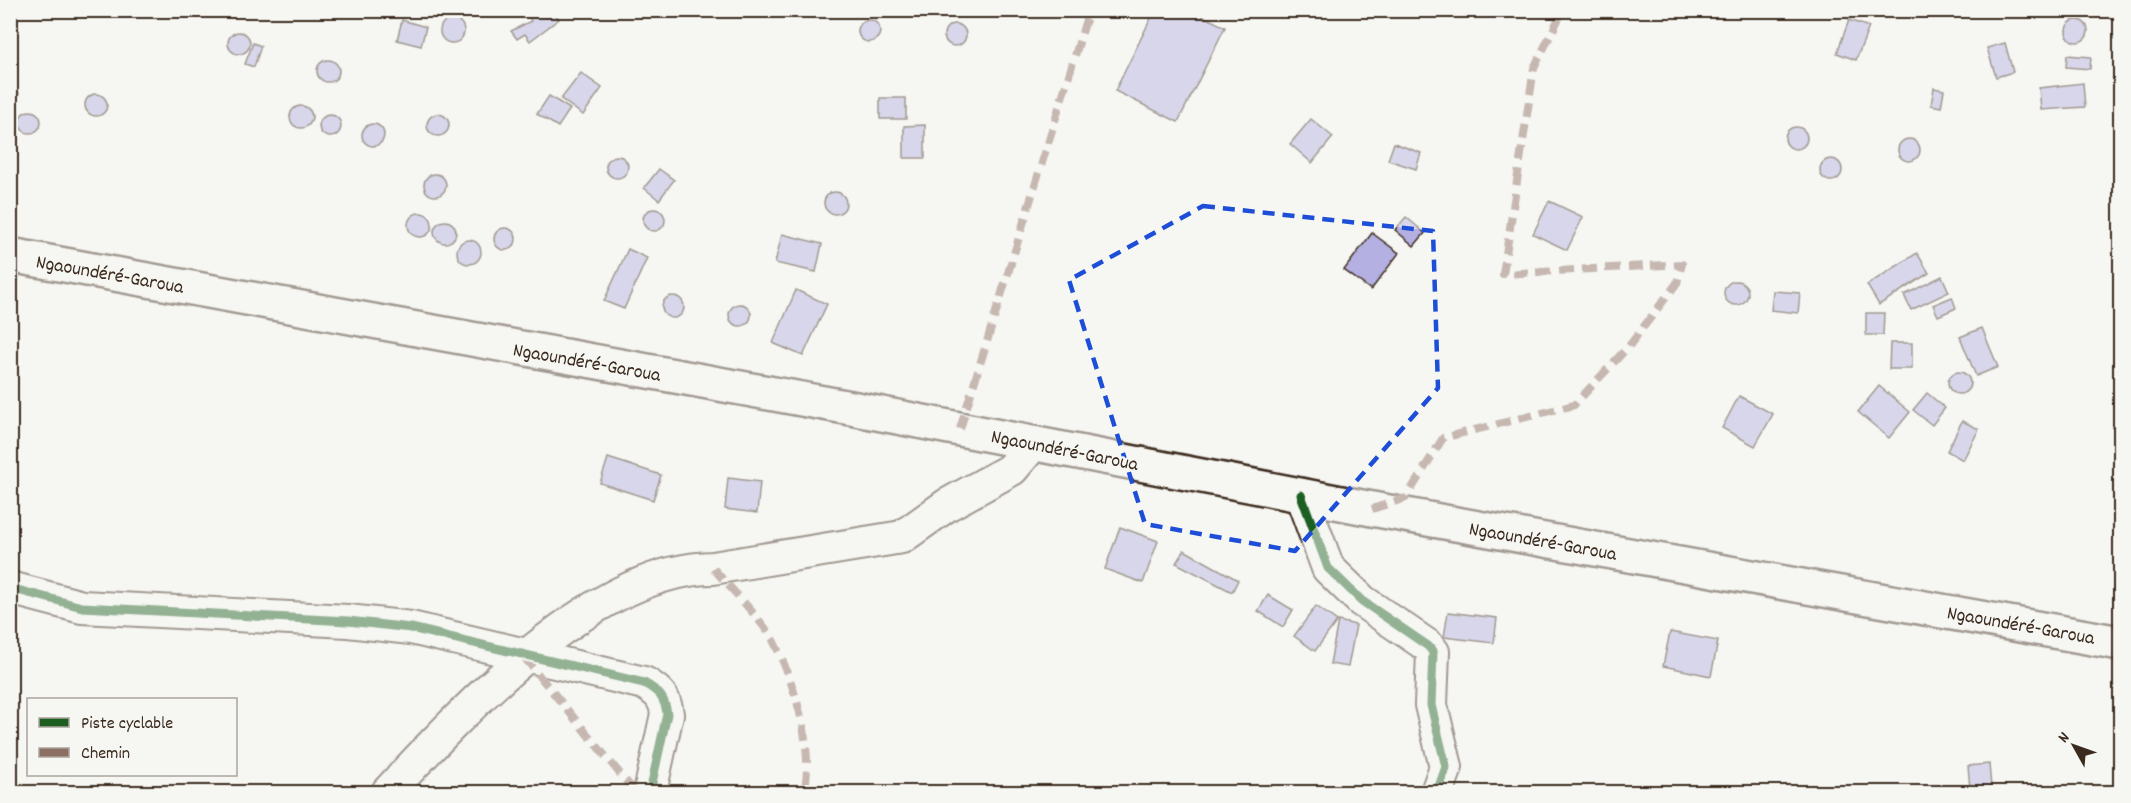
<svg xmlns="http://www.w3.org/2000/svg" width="2131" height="803" viewBox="0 0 2131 803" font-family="Dekko,sans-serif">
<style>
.building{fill:#b4b0e1;stroke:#3b2a1e;stroke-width:1.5}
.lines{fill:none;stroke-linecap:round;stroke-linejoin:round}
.street-casing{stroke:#3b2a1e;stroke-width:36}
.highway-casing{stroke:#3b2a1e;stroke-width:38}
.street{stroke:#f6f6f2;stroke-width:32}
.highway{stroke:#f6f6f2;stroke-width:33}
.quiet{stroke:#8d6e63;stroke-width:8;stroke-dasharray:15 8;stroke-linecap:butt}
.cycleway-casing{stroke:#f6f6f2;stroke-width:13}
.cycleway{stroke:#1b5e20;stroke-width:9}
.marked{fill:none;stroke:#1d4ed8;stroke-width:4.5;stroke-dasharray:12 8;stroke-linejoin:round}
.labels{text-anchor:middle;stroke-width:4.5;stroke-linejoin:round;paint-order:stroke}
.street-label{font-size:20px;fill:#3b2a1e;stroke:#f6f6f2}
</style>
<rect width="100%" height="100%" fill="#f6f6f2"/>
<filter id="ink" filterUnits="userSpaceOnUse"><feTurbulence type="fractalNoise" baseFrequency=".0167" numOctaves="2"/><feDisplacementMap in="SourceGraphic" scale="12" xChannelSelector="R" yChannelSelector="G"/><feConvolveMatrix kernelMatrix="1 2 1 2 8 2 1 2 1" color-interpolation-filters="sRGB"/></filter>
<g filter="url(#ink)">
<!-- building -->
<g class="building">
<polygon points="539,10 553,10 559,19 530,41 525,34 517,39 511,31 531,21 529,17"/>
<polygon points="1155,10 1191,10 1225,27 1178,122 1115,91"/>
<circle cx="452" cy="31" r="12"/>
<circle cx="869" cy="31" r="11"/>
<circle cx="2077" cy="31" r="11"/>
<polygon points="402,20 426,27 421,46 397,40"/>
<polygon points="1849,20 1869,27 1856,60 1837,53"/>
<circle cx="955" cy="35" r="11"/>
<circle cx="239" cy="43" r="11"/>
<polygon points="253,43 261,46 254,67 245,64"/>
<polygon points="2005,43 2013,72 1996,77 1987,48"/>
<polygon points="2067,55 2091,57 2090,69 2066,67"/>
<circle cx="328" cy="71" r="11"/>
<polygon points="581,73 602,88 583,115 561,99"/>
<polygon points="2083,83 2085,107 2041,110 2039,88"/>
<polygon points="10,84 19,93 15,102 10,105"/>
<polygon points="1934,88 1944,90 1941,107 1931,105"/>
<circle cx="96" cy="105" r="11"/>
<polygon points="549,96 570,109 558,127 537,114"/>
<rect x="880" y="98" width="26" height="21"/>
<circle cx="301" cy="117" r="11"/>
<circle cx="30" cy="122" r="11"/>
<circle cx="438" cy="125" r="11"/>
<circle cx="330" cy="126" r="11"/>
<polygon points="1311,119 1333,137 1312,163 1290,144"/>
<circle cx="373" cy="135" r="11"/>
<polygon points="925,125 925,158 904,158 904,126"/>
<circle cx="1796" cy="138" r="11"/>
<circle cx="1909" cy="150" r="11"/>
<polygon points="1394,143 1421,153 1416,169 1388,160"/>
<circle cx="617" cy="167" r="11"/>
<circle cx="1831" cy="170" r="11"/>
<polygon points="659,169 674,180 659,200 644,188"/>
<circle cx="435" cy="185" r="11"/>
<circle cx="835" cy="203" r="11"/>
<polygon points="1549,201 1583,217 1567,250 1533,234"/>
<circle cx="654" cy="220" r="11"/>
<circle cx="420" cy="225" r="12"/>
<polygon points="1406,217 1425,233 1414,246 1395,230"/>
<circle cx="445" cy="232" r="11"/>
<circle cx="505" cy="239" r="11"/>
<polygon points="1372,233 1399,253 1371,290 1344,270"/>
<polygon points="782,234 822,244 816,272 775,263"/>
<circle cx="469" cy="252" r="12"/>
<polygon points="628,249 647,258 624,309 604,301"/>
<polygon points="1917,253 1929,273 1879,305 1867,285"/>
<polygon points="1942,276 1949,292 1911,310 1904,295"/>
<circle cx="1736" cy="293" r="12"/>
<polygon points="796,290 827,304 803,356 773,343"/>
<polygon points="1773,291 1800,293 1798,313 1771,310"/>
<circle cx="673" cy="307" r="11"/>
<polygon points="1952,297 1956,308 1938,316 1933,305"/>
<circle cx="740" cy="315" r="11"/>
<polygon points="1866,313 1884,313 1883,335 1866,335"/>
<polygon points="1982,328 1998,367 1976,376 1960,337"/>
<polygon points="1890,343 1912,343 1912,369 1889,369"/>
<circle cx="1959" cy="383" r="11"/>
<polygon points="1879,386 1910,412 1889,438 1858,412"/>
<polygon points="1927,393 1945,408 1932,425 1913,410"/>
<polygon points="1739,396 1773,414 1755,446 1722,428"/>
<polygon points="1962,421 1979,429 1963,460 1947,451"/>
<polygon points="608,458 661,475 653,500 600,483"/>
<polygon points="728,478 760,482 757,513 725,509"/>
<polygon points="1120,527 1158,541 1143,583 1105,569"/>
<polygon points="1184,550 1238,580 1232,592 1176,563"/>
<polygon points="1268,595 1293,610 1283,627 1258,611"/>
<polygon points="1316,606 1337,621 1315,651 1294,636"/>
<polygon points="1448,612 1497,618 1494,643 1444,637"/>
<polygon points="1338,621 1356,625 1348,667 1330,664"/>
<polygon points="1670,632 1718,641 1711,676 1663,666"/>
<polygon points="1989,764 1991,787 1970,789 1968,766"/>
</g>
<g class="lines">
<defs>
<g id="street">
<polyline points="1301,495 1328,568 1362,601 1428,646 1433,652 1431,705 1446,767 1437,792"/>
<path d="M10 588 82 607 348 621 411 628 644 683C658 691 665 697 667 714L650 792"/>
<path d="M388 792C464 710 594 569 713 568L902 537 947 505 1012 469 1034 443"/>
</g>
<polyline id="highway" points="10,255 851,408 1372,509 2120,643"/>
</defs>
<!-- street casing -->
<use href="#street" class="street-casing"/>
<!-- highway casing -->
<use href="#highway" class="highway-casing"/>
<!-- street -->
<use href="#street" class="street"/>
<!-- highway -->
<use href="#highway" class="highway"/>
<!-- quiet -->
<g class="quiet">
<polyline points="960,429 1089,10"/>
<polyline points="1372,509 1406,498 1443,438 1574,405 1629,346 1677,283 1682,264 1503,274 1534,68 1563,10"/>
<path d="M713 568C729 587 764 622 774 642 794 682 815 748 804 792"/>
<polyline points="523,656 635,792"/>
</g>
<defs>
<g id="cycleway">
<polyline points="1301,495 1328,568 1362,601 1428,646 1433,652 1431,705 1446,767 1437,792"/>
<path d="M10 588 82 607 348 621 411 628 644 683C658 691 665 697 667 714L650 792"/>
</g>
</defs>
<!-- cycleway casing -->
<use href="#cycleway" class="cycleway-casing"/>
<!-- cycleway -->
<use href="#cycleway" class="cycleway"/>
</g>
</g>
<!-- marked area -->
<path d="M0 0H2131V803H0ZM1203 206 1433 231 1438 388 1295 551 1145 524 1069 280Z" fill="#f6f6f2" fill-opacity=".55" fill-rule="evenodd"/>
<path class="marked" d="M1203 206 1433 231 1438 388 1295 551 1145 524 1069 280Z"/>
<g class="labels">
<!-- street labels -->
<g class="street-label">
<text transform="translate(110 273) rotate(10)" y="7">Ngaoundéré-Garoua</text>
<text transform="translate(587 361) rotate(10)" y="7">Ngaoundéré-Garoua</text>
<text transform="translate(1065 449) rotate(11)" y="7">Ngaoundéré-Garoua</text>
<text transform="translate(1543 540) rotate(10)" y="7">Ngaoundéré-Garoua</text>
<text transform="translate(2021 624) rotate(10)" y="7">Ngaoundéré-Garoua</text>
</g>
</g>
<!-- margin -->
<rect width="2131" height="803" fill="none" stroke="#f6f6f2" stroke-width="36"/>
<rect x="18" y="18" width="2095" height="767" fill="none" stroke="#3b2a1e" stroke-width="2" filter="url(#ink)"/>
<!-- legend -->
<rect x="27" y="698" width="210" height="78" fill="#f6f6f2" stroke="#aba49d" stroke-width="1.5"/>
<rect x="39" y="718" width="30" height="9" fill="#1b5e20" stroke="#aba49d" stroke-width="1.5"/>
<text x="81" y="728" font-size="18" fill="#3b2a1e">Piste cyclable</text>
<rect x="39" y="748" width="30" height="9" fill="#8d6e63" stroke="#aba49d" stroke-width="1.5"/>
<text x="81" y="758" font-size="18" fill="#3b2a1e">Chemin</text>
<!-- north arrow -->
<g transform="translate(2074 746) rotate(310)" stroke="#f6f6f2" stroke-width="4.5" paint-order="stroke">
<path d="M0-4.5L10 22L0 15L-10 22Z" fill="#3b2a1e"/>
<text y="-9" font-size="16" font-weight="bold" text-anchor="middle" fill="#3b2a1e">N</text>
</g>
</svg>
